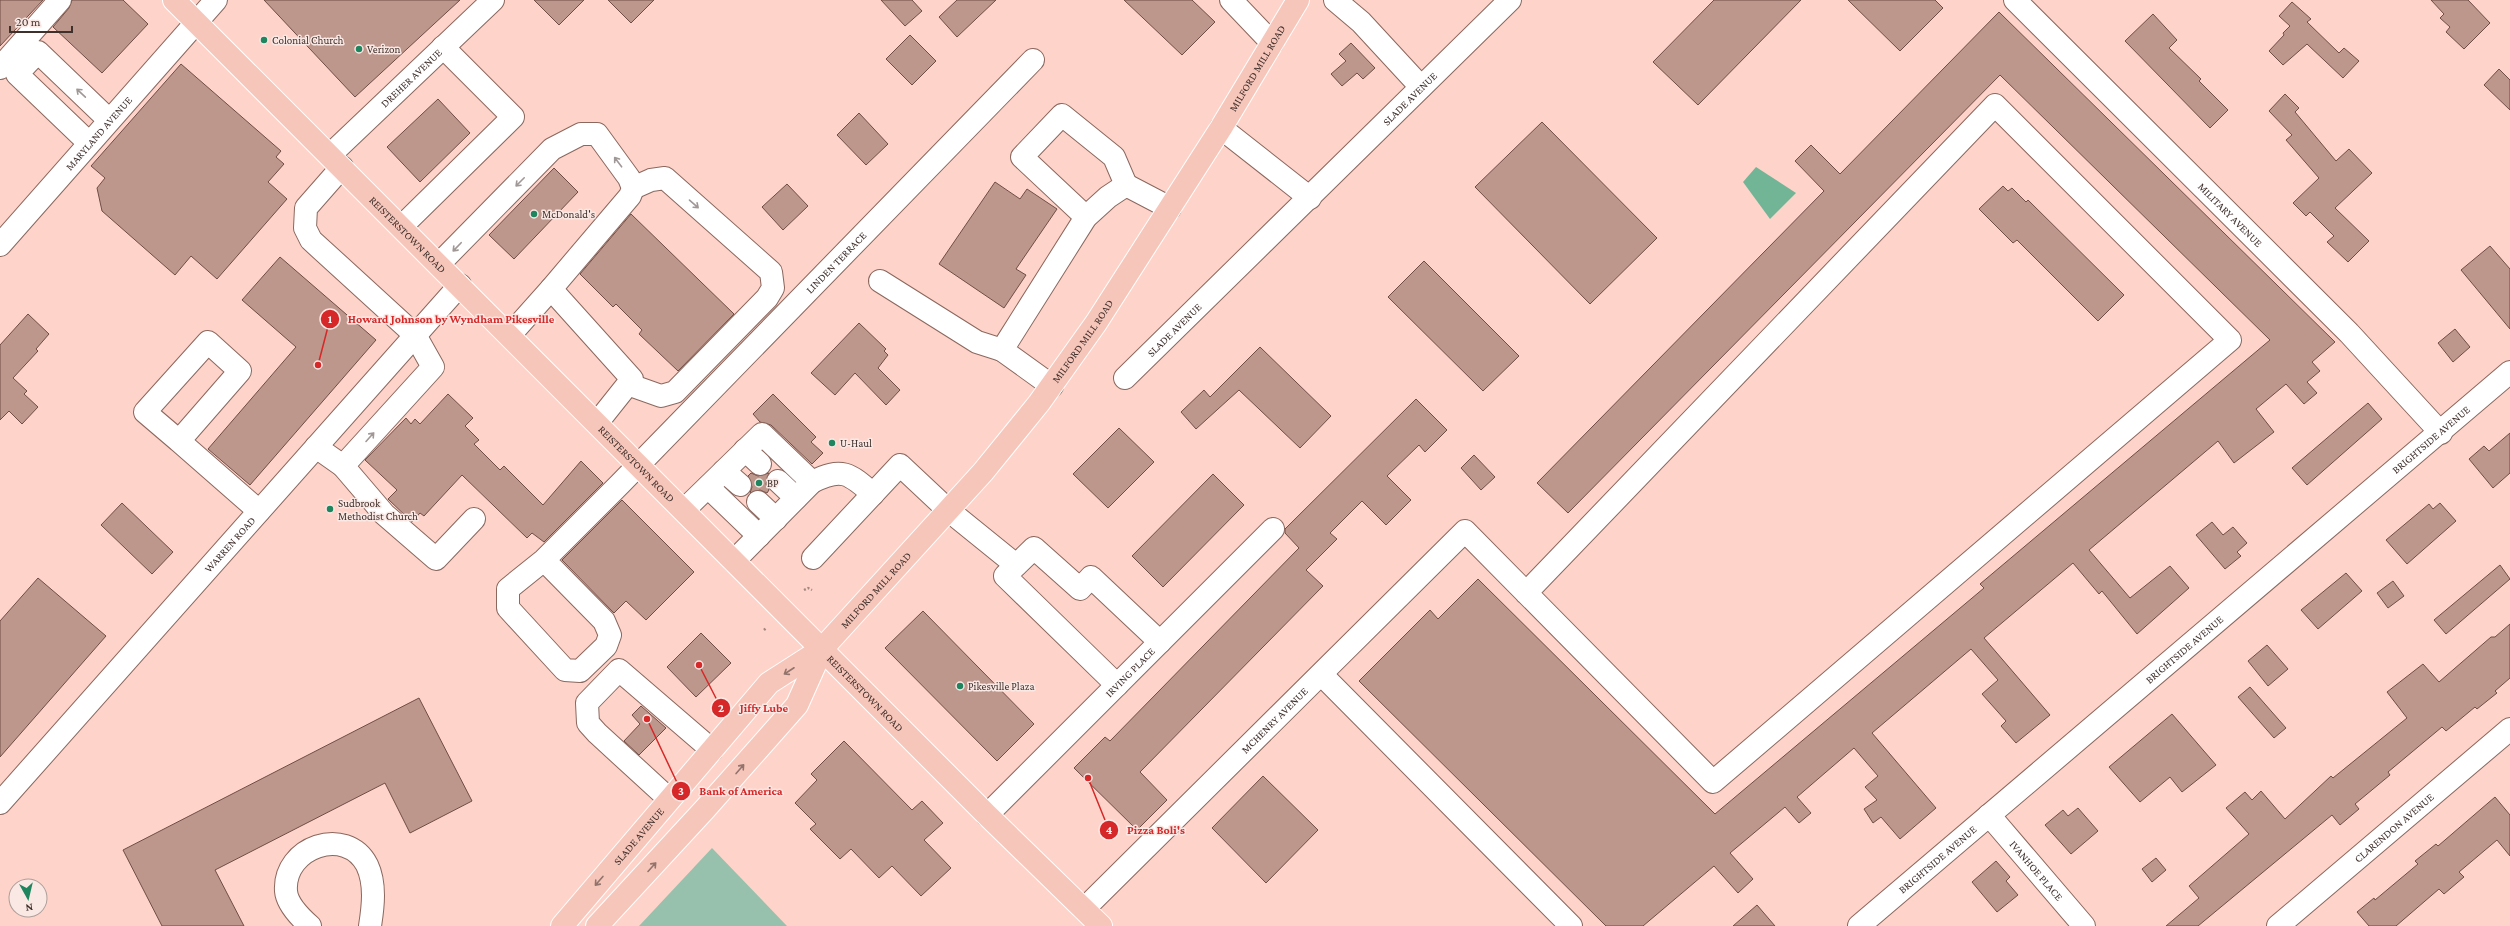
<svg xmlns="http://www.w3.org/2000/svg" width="2510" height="926" viewBox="0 0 2510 926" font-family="'Crimson Pro',serif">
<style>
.green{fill:#97c1ac}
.water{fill:#72b596}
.building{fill:#bd968c;stroke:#704d45}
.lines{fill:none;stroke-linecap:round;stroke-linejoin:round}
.minor-casing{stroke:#8b675e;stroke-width:24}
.major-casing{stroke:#fff;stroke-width:24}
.path{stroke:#a3867e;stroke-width:2.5;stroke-dasharray:2 2;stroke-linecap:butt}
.minor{stroke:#fff;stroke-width:22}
.major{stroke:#f7c6ba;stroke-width:22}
.oneway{stroke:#a09896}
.oneway2{stroke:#92746c}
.poi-dot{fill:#1f855f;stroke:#f9e8e4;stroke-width:1.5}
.labels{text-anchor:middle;stroke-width:3;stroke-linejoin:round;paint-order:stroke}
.poi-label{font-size:11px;fill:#40302c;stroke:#f9e8e4;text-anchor:start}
.street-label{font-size:11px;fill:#40302c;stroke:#f9e8e4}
.leader{fill:none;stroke:#d62828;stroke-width:1.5}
.callout-dot{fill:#d62828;stroke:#f9e8e4;stroke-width:1.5}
.mark-label{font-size:12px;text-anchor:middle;font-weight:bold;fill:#fff}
.callout-label{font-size:12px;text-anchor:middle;font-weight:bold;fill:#d62828;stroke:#f9e8e4;stroke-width:3;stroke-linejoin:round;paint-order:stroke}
</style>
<rect width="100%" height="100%" fill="#fed4ca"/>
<!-- green -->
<polygon class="green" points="712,848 787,926 639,926"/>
<!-- water -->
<polygon class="water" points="1756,167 1796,193 1770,219 1743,182"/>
<!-- building -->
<g class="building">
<polygon points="0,0 43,0 0,46"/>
<polygon points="72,0 123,0 148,24 102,73 53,27 69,8"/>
<polygon points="264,0 460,0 355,97"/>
<polygon points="534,0 584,0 559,25"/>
<polygon points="608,0 654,0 631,23"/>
<polygon points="881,0 912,0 922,11 905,26"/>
<polygon points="957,0 996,0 957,37 939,17"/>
<polygon points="1124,0 1192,0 1215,22 1182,55"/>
<polygon points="1714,0 1801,0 1698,105 1653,62"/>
<polygon points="1848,0 1935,0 1943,8 1900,51"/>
<polygon points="2431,0 2468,0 2490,23 2464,49 2446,32 2450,27 2440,18 2444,14"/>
<polygon points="2292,2 2311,19 2307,22 2339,53 2344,48 2359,61 2343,78 2307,44 2283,65 2269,51 2284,35 2283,33 2290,26 2279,16"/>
<polygon points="1999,12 2335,342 2312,362 2320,371 2307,382 2317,393 2304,404 2286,384 2256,409 2274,432 2234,463 2218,441 2089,550 2130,598 2170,566 2189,588 2137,634 2102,591 2099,594 2073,563 1984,638 2050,715 2016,743 2001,726 2006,721 1982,694 1998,680 1971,649 1872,733 1936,808 1900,839 1881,817 1873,823 1864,809 1877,800 1865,787 1878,776 1854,748 1797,797 1811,813 1799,823 1785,807 1730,853 1753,879 1738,893 1714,866 1643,926 1606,926 1359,681 1430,610 1438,619 1478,579 1715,814 1984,588 1980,584 2270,340 2000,75 1568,513 1537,483 1824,191 1795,161 1811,145 1840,174"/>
<polygon points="2153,14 2177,40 2169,48 2201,79 2199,81 2228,110 2210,128 2125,41"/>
<polygon points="910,35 936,61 912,85 886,59"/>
<polygon points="1351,43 1375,68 1363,79 1357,73 1342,86 1331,74 1346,61 1339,54"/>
<polygon points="181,64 281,151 276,157 284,164 268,182 287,199 217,279 191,256 175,275 102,211 97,188 105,178 91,166"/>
<polygon points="2499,69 2510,80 2510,110 2484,85"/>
<polygon points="2285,94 2299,108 2295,112 2336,161 2349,149 2372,173 2335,208 2369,241 2348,262 2327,242 2334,236 2310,212 2306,216 2293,203 2319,178 2286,140 2292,135 2269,111"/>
<polygon points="438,99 470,133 420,182 387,147"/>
<polygon points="859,113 888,144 866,165 837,135"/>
<polygon points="1542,122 1657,238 1590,304 1475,187"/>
<polygon points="554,168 578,192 514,259 489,235"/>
<polygon points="995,182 1020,199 1027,189 1057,209 1016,269 1026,275 1004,308 939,264"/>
<polygon points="787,184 808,206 783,230 762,207"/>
<polygon points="2003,186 2008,191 2012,188 2026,202 2028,200 2124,295 2098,321 2017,240 2013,243 1979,209"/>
<polygon points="631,214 734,314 678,371 639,334 642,330 616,304 613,307 580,274"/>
<polygon points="2490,246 2510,269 2510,329 2461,270"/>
<polygon points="280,257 376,340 250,485 208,449 296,347 242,300"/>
<polygon points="1424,261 1519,356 1483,391 1388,297"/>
<polygon points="28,314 49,334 36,349 38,351 13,378 27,391 24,394 38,407 22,424 9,411 0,420 0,345"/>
<polygon points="859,323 886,349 884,351 888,355 878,368 900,390 886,405 855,373 835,395 811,373"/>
<polygon points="2455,329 2470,347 2453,362 2438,343"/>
<polygon points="1260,347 1331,416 1300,448 1239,390 1196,429 1181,412 1204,390 1210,397"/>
<polygon points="448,394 473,418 465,426 479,440 474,444 500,470 504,466 543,505 581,461 603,483 544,542 532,533 527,538 462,475 424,516 420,513 412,522 388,499 397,490 365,460 406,418 411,424 415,419 420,424"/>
<polygon points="773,394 816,437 811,442 823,453 812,464 771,425 760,422 753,414"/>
<polygon points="1416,399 1447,430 1425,452 1419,445 1387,476 1411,500 1386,525 1362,501 1330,533 1337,539 1306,570 1323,586 1140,772 1167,800 1137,830 1074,768 1105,737 1110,741 1299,548 1285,533 1285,529"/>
<polygon points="2368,403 2382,419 2307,485 2292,468"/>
<polygon points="1119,428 1154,462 1108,508 1073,474"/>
<polygon points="2510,433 2510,473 2493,488 2469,459 2484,446 2489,451"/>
<polygon points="1474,455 1495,477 1481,490 1461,468"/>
<polygon points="751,473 758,476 769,473 766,484 769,490 767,493 760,490 750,493 752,487 748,476"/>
<polygon points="1213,474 1244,505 1163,587 1132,556"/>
<polygon points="622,500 694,572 646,620 626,601 614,613 562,560"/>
<polygon points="122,503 173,552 152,574 101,525"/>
<polygon points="2440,503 2456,521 2407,564 2386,540 2429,504 2433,509"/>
<polygon points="2212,522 2223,535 2233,527 2247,543 2237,552 2241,556 2225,569 2196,535"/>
<polygon points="2500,565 2510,579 2446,634 2434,620"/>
<polygon points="2346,573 2362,591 2318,629 2301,610"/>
<polygon points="38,578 106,636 0,757 0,621"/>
<polygon points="2393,581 2404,596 2388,608 2377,593"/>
<polygon points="923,611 1034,724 997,761 885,648"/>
<polygon points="2510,624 2510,678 2495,691 2497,693 2477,709 2475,707 2446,731 2442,727 2388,772 2390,775 2355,804 2359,809 2340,825 2332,815 2198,926 2166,926 2199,898 2189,886 2249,834 2226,808 2245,792 2252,800 2261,791 2285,819 2331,776 2333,778 2407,718 2387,692 2423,664 2439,682 2491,637 2495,637"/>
<polygon points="701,633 731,663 696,697 667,667"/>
<polygon points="2267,645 2288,669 2268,686 2248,661"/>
<polygon points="2250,687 2286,728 2274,738 2238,697"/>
<polygon points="419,698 472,801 410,833 385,783 215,870 244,926 162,926 123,850"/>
<polygon points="641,706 666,728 639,755 624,741 640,724 632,715"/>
<polygon points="2172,714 2216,765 2182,792 2170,777 2140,802 2109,767"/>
<polygon points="844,741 912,810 922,801 943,823 924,840 951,868 921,896 892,866 879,878 851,849 840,859 810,829 816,824 795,803 817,780 811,774"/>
<polygon points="1263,776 1318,830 1266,883 1212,828"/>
<polygon points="2495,797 2510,815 2510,856 2497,840 2459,872 2464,877 2444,894 2439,889 2396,926 2369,926 2357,912 2374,898 2375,900 2418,864 2415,861 2436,844 2438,846"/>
<polygon points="2078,808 2098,831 2071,854 2045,825 2063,810 2068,816"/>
<polygon points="2156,858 2166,870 2152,882 2142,869"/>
<polygon points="1996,861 2010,877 2006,881 2018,895 1997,912 1972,882"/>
<polygon points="1757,905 1775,926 1733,926"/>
</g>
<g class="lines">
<defs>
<g id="minor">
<polyline points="1231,0 1272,43"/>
<polyline points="1335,0 1361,22 1421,87"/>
<path id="s1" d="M2015 0 2349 333 2441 433"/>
<polyline points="0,68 60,0"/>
<polyline points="1221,128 1310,198"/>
<polyline points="89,143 17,74 38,52 109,120"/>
<path id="s2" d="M330 155 493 0"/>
<polyline points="342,167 306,208 305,228 311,240 415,335 433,367 343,466"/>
<polyline points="1086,217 1022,157 1062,115 1114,157 1126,185"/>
<polyline points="401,227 513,117 443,47"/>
<path id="s3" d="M0 245 216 0"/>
<polyline points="439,264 552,149 581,134 597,134 629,178 633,188 630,196 551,289"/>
<polyline points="880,281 977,342 1002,350"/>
<polyline points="510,335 551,289 632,379 597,423"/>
<path id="s4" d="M1125 378 1510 0"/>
<polyline points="630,385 661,396 675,392 767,298 773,288 771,272 665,178 651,180 633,188"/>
<polyline points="1052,386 1002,350 1086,217 1108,197 1126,185 1170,208"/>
<polyline points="179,441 145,412 208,342 240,371 179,441 259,511"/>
<polyline points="316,447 343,466 384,514 436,559 474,519"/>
<polyline points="745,450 760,464"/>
<polyline points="724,471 740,485"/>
<polyline points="778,481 796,498"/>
<path d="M812 482C842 467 849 473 873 494"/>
<polyline points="708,487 759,536"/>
<polyline points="758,502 776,519"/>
<polyline points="684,510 762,434 812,482 734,561"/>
<polyline points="813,558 900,465 948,510 1016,565"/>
<path id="s5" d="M544 560 604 621 610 635 606 646 580 671 565 670 508 608V589L544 560 620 484 1033 60"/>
<polyline points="1322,675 1571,926"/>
<polyline points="1117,685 1005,576 1034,548 1080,589 1091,577 1160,642"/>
<polyline points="669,799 597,733 588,723 587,703 619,670 712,750"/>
<path id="s6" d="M0 803 460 285"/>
<path id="s7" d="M987 815 1273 529"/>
<path id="s8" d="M1989 815 2084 926"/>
<path id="s9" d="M1084 909 1465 531 1713 782 2230 340 1995 105 1526 593"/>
<path d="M310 926C301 918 287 904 286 891 283 847 346 825 367 865 376 884 373 907 370 926"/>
<path id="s10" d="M1859 926 2510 372"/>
<path id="s11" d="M2278 926 2510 729"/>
</g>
<g id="major">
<path id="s12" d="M174 0 987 815 1101 926"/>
<path id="s13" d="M562 926 769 683 822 649 983 472 1039 403 1096 323 1221 128 1298 0"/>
<polyline points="597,926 705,809 797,705 822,649"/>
</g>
</defs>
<!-- minor casing -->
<use href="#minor" class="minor-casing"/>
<!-- major casing -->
<use href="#major" class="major-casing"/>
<!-- path -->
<g class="path">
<polyline points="804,590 808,588 812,590"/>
<polyline points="764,630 766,628"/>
</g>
<!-- minor -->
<use href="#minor" class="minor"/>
<!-- major -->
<use href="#major" class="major"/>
</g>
<!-- one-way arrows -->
<defs><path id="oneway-shaft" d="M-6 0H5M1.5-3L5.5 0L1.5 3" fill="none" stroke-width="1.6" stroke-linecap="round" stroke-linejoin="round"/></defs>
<g class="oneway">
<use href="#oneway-shaft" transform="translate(81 93) rotate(-137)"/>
<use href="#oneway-shaft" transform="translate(618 162) rotate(-127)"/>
<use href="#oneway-shaft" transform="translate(520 182) rotate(135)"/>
<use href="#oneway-shaft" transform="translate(694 204) rotate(41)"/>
<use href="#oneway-shaft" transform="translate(457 247) rotate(134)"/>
<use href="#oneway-shaft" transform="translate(370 437) rotate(-48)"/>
</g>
<g class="oneway2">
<use href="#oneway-shaft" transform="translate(789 671) rotate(147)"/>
<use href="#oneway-shaft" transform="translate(740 769) rotate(-49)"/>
<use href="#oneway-shaft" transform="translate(652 867) rotate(-48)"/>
<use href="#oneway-shaft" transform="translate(599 881) rotate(131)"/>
</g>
<!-- markers -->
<g class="poi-dot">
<circle cx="264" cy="40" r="4"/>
<circle cx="359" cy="49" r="4"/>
<circle cx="534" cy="214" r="4"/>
<circle cx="832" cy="443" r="4"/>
<circle cx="759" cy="483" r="4"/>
<circle cx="330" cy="509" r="4"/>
<circle cx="960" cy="686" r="4"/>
</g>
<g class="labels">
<!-- poi labels -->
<g class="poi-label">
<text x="272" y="44">Colonial Church</text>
<text x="367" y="53">Verizon</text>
<text x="542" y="218">McDonald's</text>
<text x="840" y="447">U-Haul</text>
<text x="767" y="487">BP</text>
<text x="338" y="507">Sudbrook<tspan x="338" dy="13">Methodist Church</tspan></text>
<text x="968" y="690">Pikesville Plaza</text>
</g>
<!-- street labels -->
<g class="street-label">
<text dy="4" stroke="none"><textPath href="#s13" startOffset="1110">MILFORD MILL ROAD</textPath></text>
<text dy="4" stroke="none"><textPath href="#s2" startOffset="112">DREHER AVENUE</textPath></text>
<text dy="4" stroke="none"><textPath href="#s4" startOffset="399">SLADE AVENUE</textPath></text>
<text dy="4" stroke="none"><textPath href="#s3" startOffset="149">MARYLAND AVENUE</textPath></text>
<text dy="4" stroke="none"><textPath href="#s1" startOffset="304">MILITARY AVENUE</textPath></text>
<text dy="4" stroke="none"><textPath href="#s12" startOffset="331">REISTERSTOWN ROAD</textPath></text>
<text dy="4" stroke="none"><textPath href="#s5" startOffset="730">LINDEN TERRACE</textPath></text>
<text dy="4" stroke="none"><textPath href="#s4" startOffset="69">SLADE AVENUE</textPath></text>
<text dy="4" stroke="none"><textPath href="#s13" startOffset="786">MILFORD MILL ROAD</textPath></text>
<text dy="4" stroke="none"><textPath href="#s10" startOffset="751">BRIGHTSIDE AVENUE</textPath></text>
<text dy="4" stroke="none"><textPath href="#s12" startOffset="655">REISTERSTOWN ROAD</textPath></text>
<text dy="4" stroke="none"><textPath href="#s6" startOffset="346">WARREN ROAD</textPath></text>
<text dy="4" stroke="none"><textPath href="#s13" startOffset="462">MILFORD MILL ROAD</textPath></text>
<text dy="4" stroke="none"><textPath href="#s10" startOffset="427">BRIGHTSIDE AVENUE</textPath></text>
<text dy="4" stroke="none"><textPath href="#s7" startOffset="202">IRVING PLACE</textPath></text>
<text dy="4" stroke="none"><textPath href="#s12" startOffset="979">REISTERSTOWN ROAD</textPath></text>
<text dy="4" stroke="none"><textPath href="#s9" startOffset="268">MCHENRY AVENUE</textPath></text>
<text dy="4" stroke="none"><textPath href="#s11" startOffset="152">CLARENDON AVENUE</textPath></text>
<text dy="4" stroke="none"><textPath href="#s13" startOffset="118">SLADE AVENUE</textPath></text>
<text dy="4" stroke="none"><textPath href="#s10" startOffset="103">BRIGHTSIDE AVENUE</textPath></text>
<text dy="4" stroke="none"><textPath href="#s8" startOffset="73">IVANHOE PLACE</textPath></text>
</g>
</g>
<!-- callouts -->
<path class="leader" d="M318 365L330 319M699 665L721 708M647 719L681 791M1088 778L1109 830"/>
<g class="callout-dot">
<circle cx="318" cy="365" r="4"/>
<circle cx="699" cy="665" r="4"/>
<circle cx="647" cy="719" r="4"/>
<circle cx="1088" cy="778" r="4"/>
<circle cx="330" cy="319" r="10"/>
<circle cx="721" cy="708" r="10"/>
<circle cx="681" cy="791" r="10"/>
<circle cx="1109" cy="830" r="10"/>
</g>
<g class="mark-label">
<text x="330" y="323">1</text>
<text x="721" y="712">2</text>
<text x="681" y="795">3</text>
<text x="1109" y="834">4</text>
</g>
<g class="callout-label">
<text x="451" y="323">Howard Johnson by Wyndham Pikesville</text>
<text x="764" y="712">Jiffy Lube</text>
<text x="741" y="795">Bank of America</text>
<text x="1156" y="834">Pizza Boli's</text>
</g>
<!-- north arrow -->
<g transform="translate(28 898) rotate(172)"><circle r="19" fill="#f9e8e4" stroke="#af9e9a"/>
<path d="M0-3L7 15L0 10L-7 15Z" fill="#1f855f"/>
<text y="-6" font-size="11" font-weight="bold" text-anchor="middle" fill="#40302c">N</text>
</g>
<!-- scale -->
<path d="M10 26v6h62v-6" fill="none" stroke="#40302c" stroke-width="2"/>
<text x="16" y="26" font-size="12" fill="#40302c" stroke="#f9e8e4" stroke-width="3" paint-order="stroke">20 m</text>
</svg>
